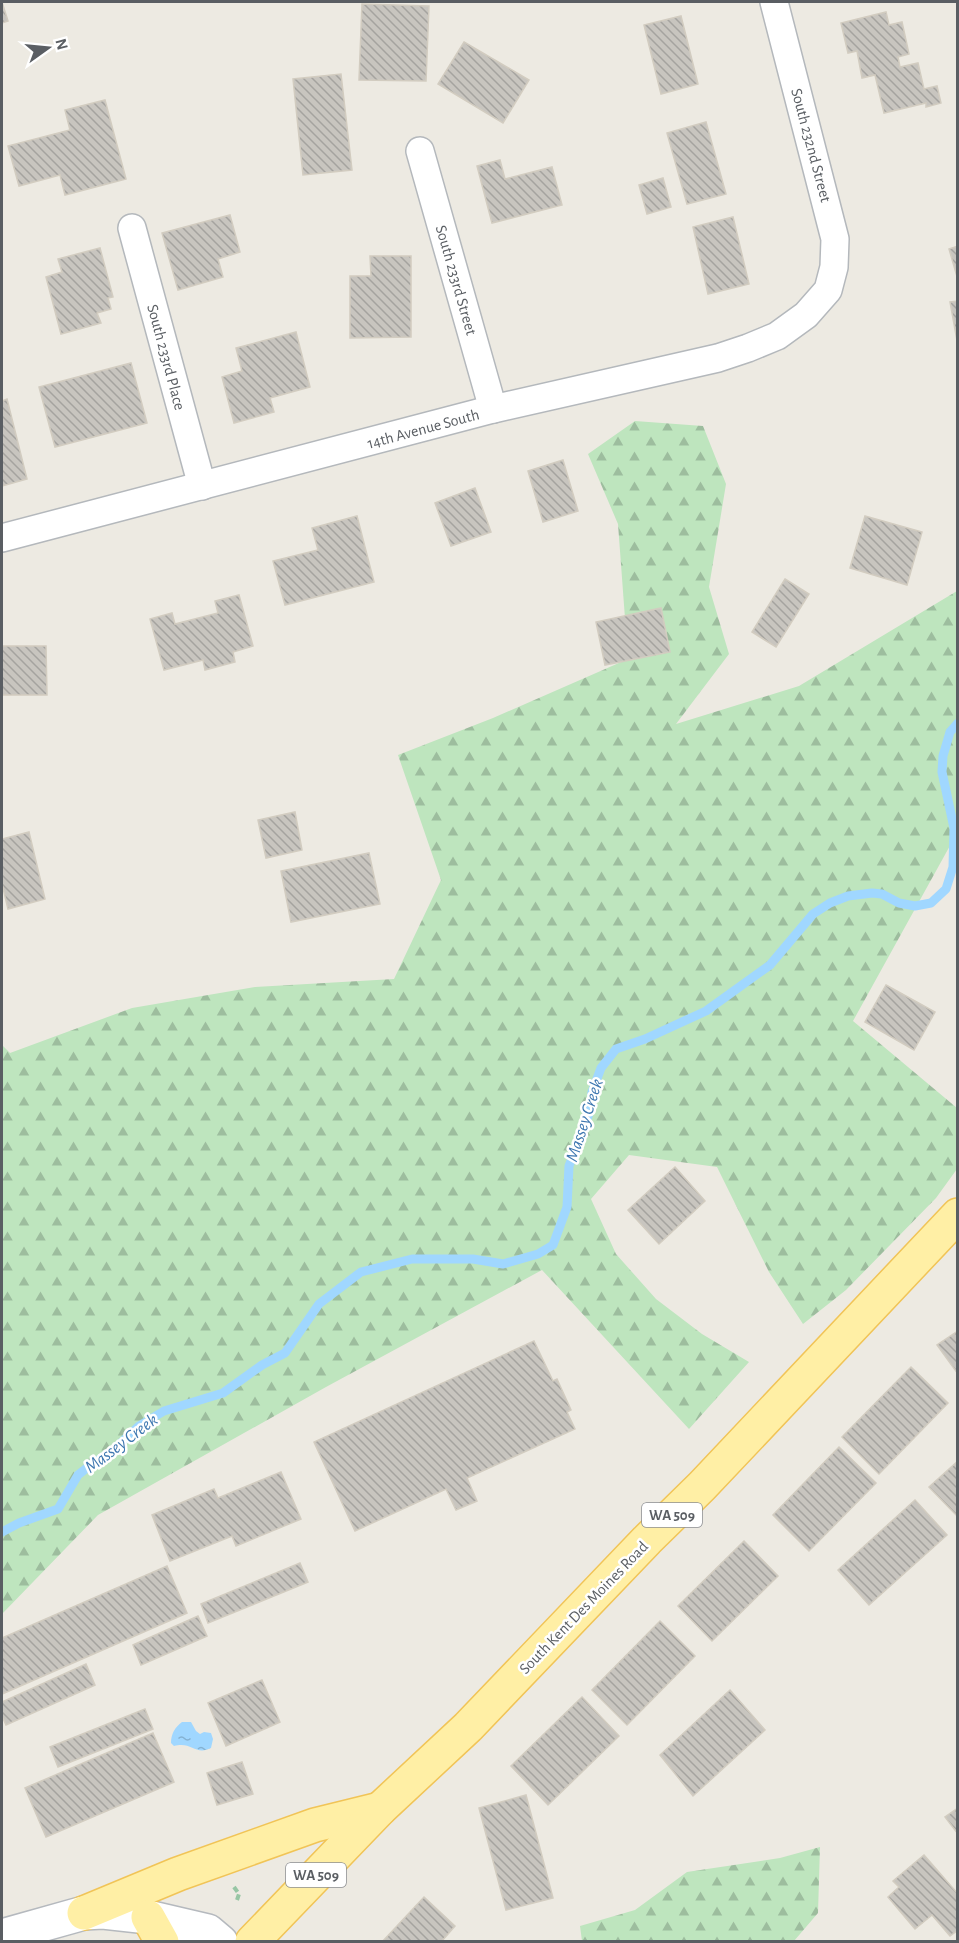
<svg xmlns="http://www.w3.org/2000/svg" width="959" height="1943" viewBox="0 0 959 1943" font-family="'Alegreya Sans',sans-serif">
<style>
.forest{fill:url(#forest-firs)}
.water{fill:url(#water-ripples)}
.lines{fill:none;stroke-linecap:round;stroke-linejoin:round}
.stream{stroke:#a0d7ff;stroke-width:9}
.building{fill:url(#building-back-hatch);stroke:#d2ccc0;stroke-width:1.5}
.street-casing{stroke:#b4b8bc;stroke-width:30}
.secondary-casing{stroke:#b5b9be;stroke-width:36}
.primary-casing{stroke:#f1c457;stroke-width:36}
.path{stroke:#97c6a4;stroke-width:4;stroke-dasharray:6 3;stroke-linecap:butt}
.street{stroke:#fff;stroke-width:27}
.secondary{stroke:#fff;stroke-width:33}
.primary{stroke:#ffefa5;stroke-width:33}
.labels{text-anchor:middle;stroke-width:5;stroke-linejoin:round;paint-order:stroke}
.shield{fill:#fff;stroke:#8c8e92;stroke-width:1.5}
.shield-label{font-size:15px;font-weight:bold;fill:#5a5e63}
.street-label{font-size:16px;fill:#5a5e63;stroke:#fff}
.water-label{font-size:18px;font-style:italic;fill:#3e77b0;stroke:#fff}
</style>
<defs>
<pattern id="forest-firs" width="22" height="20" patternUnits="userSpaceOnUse" patternTransform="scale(1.5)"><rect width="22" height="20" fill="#bee5be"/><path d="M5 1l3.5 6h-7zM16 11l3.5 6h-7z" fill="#9dbd9e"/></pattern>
<pattern id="water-ripples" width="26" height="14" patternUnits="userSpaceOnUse" patternTransform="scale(1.5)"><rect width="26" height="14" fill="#a0d7ff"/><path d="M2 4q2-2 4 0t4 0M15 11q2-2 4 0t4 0" fill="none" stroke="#85b2d2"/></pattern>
<pattern id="building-back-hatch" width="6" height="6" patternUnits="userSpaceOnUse" patternTransform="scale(1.5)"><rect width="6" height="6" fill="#c8c5bf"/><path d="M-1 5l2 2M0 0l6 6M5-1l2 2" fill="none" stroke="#a5a39f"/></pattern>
</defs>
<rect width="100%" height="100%" fill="#edeae2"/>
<!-- forest -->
<g class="forest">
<polygon points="635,421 703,426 726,484 709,587 729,654 676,724 799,686 957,591 957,833 853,1021 957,1108 957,1169 936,1198 846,1290 803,1324 769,1272 717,1167 629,1155 591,1199 616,1254 656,1299 702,1334 749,1362 689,1429 542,1270 326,1387 98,1515 2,1614 2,1045 10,1053 132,1008 255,987 394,979 441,880 398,755 493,718 628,659 618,524 588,454"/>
<polygon points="820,1847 818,1913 794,1941 582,1941 580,1926 635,1910 687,1872 780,1858"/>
</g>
<!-- water -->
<path class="water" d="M182 1722H191L196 1731 200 1734 204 1732 211 1733 213 1739 211 1748C195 1756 192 1741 174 1746L171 1743C171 1734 175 1727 182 1722Z"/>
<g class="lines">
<!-- stream -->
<polyline class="stream" points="2,1532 19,1523 58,1509 78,1475 93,1463 109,1454 139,1426 164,1411 223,1393 262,1365 285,1353 319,1304 361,1272 412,1259 473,1259 503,1264 538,1254 553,1245 567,1207 569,1166 590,1111 592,1092 601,1068 616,1049 645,1039 706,1011 770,965 813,914 830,903 848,896 872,893 882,894 899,903 915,906 931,903 946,889 953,867 954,828 942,772 943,756 950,732 958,723"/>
</g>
<!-- building -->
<g class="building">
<polygon points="2,2 8,21 2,23"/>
<polygon points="362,4 429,6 426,81 359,80"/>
<polygon points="886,12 889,25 902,22 909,54 898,57 900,67 918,63 924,89 937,86 941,103 926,107 926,103 884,113 875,75 862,78 857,51 848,53 841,23"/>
<polygon points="681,16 698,84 661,94 644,25"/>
<polygon points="464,42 529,80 503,123 438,84"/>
<polygon points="341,74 352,170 303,175 293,79"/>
<polygon points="105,100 126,179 65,195 60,175 19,186 8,146 70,130 65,110"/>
<polygon points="706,122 726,194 687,204 667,133"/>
<polygon points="500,160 505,179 552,167 562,205 492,223 477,166"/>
<polygon points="663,178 671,207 647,214 639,185"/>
<polygon points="230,215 240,252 218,259 223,277 178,290 162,233"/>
<polygon points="733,217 749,284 708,294 693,227"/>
<polygon points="958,246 958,280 949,249"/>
<polygon points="100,248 113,297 108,298 111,309 97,313 101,323 61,334 46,277 62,272 58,259"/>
<polygon points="370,256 411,256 411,337 350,338 350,276 371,276"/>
<polygon points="958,301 958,346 950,302"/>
<polygon points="296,332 310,387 270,398 274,412 234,423 222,377 242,371 236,348"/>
<polygon points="131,363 147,423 55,447 39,387"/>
<polygon points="7,399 27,479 2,486 2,401"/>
<polygon points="563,460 578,511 543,522 528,471"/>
<polygon points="475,488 491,532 451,546 435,503"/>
<polygon points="357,516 374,582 285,605 273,561 318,550 312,528"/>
<polygon points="865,516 922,532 907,585 850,568"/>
<polygon points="785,579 809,594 776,647 752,632"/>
<polygon points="239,595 253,646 233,652 235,662 205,670 203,660 164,670 150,619 172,613 175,624 218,613 215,601"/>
<polygon points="661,608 670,652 605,665 596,622"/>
<polygon points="2,646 46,646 47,695 2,695"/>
<polygon points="295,812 302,850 266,858 258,820"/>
<polygon points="29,832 45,899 8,909 2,884 2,839"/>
<polygon points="369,853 380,904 291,922 281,871"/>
<polygon points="886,985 935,1012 914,1050 865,1022"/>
<polygon points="675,1167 705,1201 659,1244 628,1210"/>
<polygon points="958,1331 958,1374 937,1345"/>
<polygon points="534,1341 553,1381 557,1379 571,1410 567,1412 575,1429 467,1478 477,1501 456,1510 446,1489 355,1531 314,1442"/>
<polygon points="911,1367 948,1403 879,1474 842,1437"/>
<polygon points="839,1447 876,1483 809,1551 773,1515"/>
<polygon points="958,1461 958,1517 929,1487"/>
<polygon points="281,1472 301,1519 236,1546 232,1536 170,1561 152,1515 214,1489 218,1498"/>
<polygon points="915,1500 947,1535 869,1605 838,1570"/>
<polygon points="744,1541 778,1576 712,1641 678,1606"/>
<polygon points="300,1563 308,1582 208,1623 201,1604"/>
<polygon points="167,1566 187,1613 2,1694 2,1638"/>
<polygon points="198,1616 207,1636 141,1665 133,1645"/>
<polygon points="660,1621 695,1656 627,1725 592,1690"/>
<polygon points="86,1664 95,1685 6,1725 2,1716 2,1702"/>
<polygon points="262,1680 280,1722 226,1746 208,1703"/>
<polygon points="730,1690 765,1730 693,1796 660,1755"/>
<polygon points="582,1697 619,1736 548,1805 511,1766"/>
<polygon points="145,1709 153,1729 58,1767 50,1747"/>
<polygon points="153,1733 174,1782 46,1837 25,1788"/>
<polygon points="242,1762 253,1794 217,1805 207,1773"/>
<polygon points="526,1795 553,1898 506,1910 479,1808"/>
<polygon points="958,1808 958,1834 945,1817"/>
<polygon points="924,1855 958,1894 958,1930 950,1936 932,1915 915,1929 888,1897 899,1887 893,1881"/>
<polygon points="424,1897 455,1926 441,1942 382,1942"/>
</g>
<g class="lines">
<defs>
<g id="street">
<polyline points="420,151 493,409"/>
<polyline points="132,228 202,486"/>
<polyline points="2,538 493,409 718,358 748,348 777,336 806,315 828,290 834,267 835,239 774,2"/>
</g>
<polyline id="secondary" points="2,1936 84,1913 103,1912 148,1917 208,1931 221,1942"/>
<g id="primary">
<polyline points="84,1913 178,1874 315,1825 380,1809"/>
<polyline points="148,1917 162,1942"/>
<polyline points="252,1942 380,1809 468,1727 647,1540 702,1486 958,1215"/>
</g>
</defs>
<!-- street casing -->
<use href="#street" class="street-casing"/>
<!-- secondary casing -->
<use href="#secondary" class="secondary-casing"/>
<!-- primary casing -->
<use href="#primary" class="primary-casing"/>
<!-- path -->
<polyline class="path" points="234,1887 239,1894 237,1900"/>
<!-- street -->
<use href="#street" class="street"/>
<!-- secondary -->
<use href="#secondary" class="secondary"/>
<!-- primary -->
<use href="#primary" class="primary"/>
</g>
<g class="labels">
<!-- shield labels -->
<g class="shield">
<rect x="642" y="1503" width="60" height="24" rx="4.5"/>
<rect x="286" y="1863" width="60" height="24" rx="4.5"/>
</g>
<g class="shield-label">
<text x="672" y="1520">WA 509</text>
<text x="316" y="1880">WA 509</text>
</g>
<!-- street labels -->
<g class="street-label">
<text transform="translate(812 145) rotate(75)" y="6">South 232nd Street</text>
<text transform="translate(457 280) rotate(74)" y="6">South 233rd Street</text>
<text transform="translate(167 357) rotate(75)" y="6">South 233rd Place</text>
<text transform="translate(423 428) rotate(-15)" y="6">14th Avenue South</text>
<text transform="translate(583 1607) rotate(-46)" y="6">South Kent Des Moines Road</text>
</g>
<!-- water labels -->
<g class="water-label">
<text transform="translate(584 1120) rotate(-72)" y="6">Massey Creek</text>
<text transform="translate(121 1443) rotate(-37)" y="6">Massey Creek</text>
</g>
</g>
<!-- border -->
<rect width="959" height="1943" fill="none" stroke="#5a5e63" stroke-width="6"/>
<!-- north arrow -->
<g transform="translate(48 48) rotate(75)" stroke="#ffffff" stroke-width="4.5" paint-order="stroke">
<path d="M0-4.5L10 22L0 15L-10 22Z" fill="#5a5e63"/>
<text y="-9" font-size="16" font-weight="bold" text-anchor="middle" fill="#5a5e63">N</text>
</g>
</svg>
